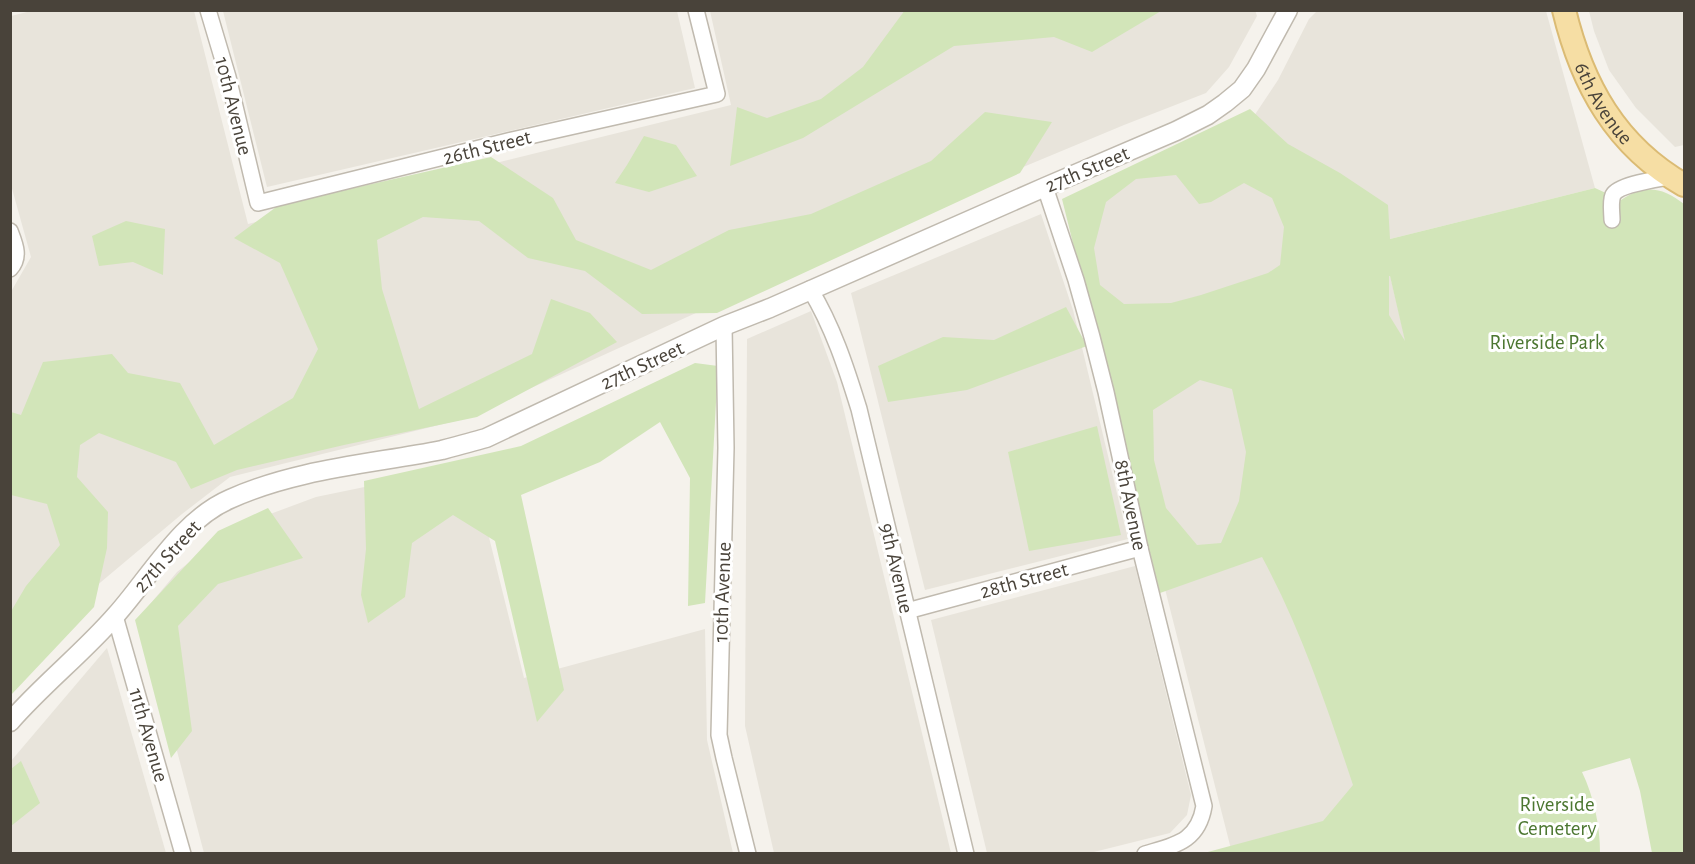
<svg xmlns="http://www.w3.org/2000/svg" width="1695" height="864" viewBox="0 0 1695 864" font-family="'Alegreya Sans',sans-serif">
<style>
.residential{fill:#e8e4db}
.green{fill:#d2e5b9;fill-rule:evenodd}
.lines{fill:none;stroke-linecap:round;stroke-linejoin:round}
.minor-casing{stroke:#c0baaf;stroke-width:18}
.tertiary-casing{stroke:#c0baaf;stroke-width:21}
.primary-casing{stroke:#dbbb74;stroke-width:26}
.minor{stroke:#fff;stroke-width:15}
.tertiary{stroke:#fff;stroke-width:18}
.primary{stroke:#f6dea4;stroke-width:22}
.labels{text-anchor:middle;stroke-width:6;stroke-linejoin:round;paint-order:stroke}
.street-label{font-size:21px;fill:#49433a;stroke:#fff}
.park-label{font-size:21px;fill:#4c7731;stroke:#fff}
</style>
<rect width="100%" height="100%" fill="#f5f2ec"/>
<!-- residential -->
<g class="residential">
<polygon points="1255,10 1257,16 1229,67 1206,93 1124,125 951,197 463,419 230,477 182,514 95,587 11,680 10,289 12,290 31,257 11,185 11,16 31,11 194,11 248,224 731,105 710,11"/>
<polygon points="223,11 677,11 695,88 267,187"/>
<polygon points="1317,11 1546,11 1595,188 1382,241 1511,790 1232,853 1067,203 1252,119 1278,80 1309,19"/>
<polygon points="1589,11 1684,11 1684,145 1675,147 1636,108 1609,70 1594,31"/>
<polygon points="1041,214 1073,310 1128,539 925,590 851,293"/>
<polygon points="811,311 837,382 951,853 774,853 745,726 747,339"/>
<polygon points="471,465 524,678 705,629 707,740 733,853 204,853 141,615 177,572 217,540 246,523 316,497"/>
<polygon points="1135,566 1191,795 1187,815 1170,833 1090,853 987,853 931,620"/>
<polygon points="107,648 166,853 11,854 11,761"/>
</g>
<!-- green -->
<g class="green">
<polygon points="905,10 1161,10 1161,11 1092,52 1054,37 954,46 803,138 730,166 737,107 767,118 821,99 863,67"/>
<path d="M1250 109 1288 144 1340 173 1388 205 1390 239 1595 188 1621 200C1645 184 1662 187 1684 204V853H1652L1640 791 1630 758 1582 772C1594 797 1600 826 1600 853H1204L1323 821 1353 785C1327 707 1301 629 1262 557L1160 593 1062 199ZM1176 175 1199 204 1211 202 1244 183 1272 198 1284 227 1280 265 1268 273 1201 295 1171 303 1124 304 1100 285 1094 248 1106 202 1136 179ZM1389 276H1390L1405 341 1389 315ZM1200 380 1232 389 1246 452 1239 501 1221 543 1197 545 1166 508 1154 460 1153 410Z"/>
<polygon points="985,112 1052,122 1020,173 717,313 642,314 585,271 528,258 479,221 423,217 377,240 382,289 419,409 532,354 551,299 590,313 617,342 477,417 344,445 237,470 191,489 176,462 99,433 80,445 77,477 108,512 107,548 94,607 11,695 10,613 26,586 60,545 47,504 11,495 11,412 21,415 43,362 112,354 128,373 180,383 214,445 293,398 318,349 280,263 234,238 279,205 491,157 553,198 576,240 651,270 729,230 811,214 931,161"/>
<polygon points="644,136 676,145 697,176 649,192 615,183 627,165"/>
<polygon points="126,221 165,229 163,275 133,262 99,266 92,236"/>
<polygon points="1066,307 1087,346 967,390 888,402 878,366 943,337 994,340"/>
<polygon points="695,363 718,366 705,603 688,606 690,478 660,422 600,462 521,495 564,690 537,722 495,541 453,515 412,543 405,597 368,623 361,595 366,549 364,481 521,446"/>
<polygon points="1097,426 1121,535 1029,551 1008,452"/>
<polygon points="268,508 303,558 218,584 178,626 192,731 171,758 135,620 218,531"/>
<polygon points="21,761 40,803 11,826 11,769"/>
</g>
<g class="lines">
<defs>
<g id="minor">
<polyline points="208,10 228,77 258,203 512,140 717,94 696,10"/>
<path d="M1045 187 1076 280 1092 337 1106 392 1140 548 1204 806C1198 842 1175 845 1145 854"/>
<path d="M1612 220C1612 213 1610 202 1613 195 1619 184 1660 179 1674 176"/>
<path d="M10 231C15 244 21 257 10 269"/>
<path d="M810 289C833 327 846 367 859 409L966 854"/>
<polyline points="724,326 726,448 719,735 724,758 748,854"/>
<polyline points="907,611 1140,548"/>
<polyline points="115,616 183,854"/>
</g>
<path id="tertiary" d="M10 722C43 684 83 653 116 615 150 577 181 520 230 499 296 469 371 464 442 450 457 446 472 442 486 438L724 326 770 308 1045 187 1176 131 1208 115 1225 103 1242 89 1256 69 1288 10"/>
<g id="primary">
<path id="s1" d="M1564 10C1582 85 1616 146 1684 185"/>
</g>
</defs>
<!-- minor casing -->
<use href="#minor" class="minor-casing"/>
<!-- tertiary casing -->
<use href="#tertiary" class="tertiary-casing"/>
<!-- primary casing -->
<use href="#primary" class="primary-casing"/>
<!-- minor -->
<use href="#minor" class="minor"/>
<!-- tertiary -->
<use href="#tertiary" class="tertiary"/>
<!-- primary -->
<use href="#primary" class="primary"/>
</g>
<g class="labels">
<!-- street labels -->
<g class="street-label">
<text dy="7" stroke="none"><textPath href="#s1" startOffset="102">6th Avenue</textPath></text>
<text transform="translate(234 106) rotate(76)" y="7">10th Avenue</text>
<text transform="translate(487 147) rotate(-14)" y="7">26th Street</text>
<text transform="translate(1087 169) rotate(-23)" y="7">27th Street</text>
<text transform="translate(642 365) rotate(-25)" y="7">27th Street</text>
<text transform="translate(1131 505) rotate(78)" y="7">8th Avenue</text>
<text transform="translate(167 556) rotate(-48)" y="7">27th Street</text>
<text transform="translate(897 568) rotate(77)" y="7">9th Avenue</text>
<text transform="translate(1024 580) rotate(-15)" y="7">28th Street</text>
<text transform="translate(722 592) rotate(-88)" y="7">10th Avenue</text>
<text transform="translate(149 735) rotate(74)" y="7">11th Avenue</text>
</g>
<!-- park labels -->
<g class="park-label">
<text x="1547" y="349">Riverside Park</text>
<text x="1557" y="811">Riverside<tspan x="1557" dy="24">Cemetery</tspan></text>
</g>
</g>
<!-- border -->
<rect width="1695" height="864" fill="none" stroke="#49433a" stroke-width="24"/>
</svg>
